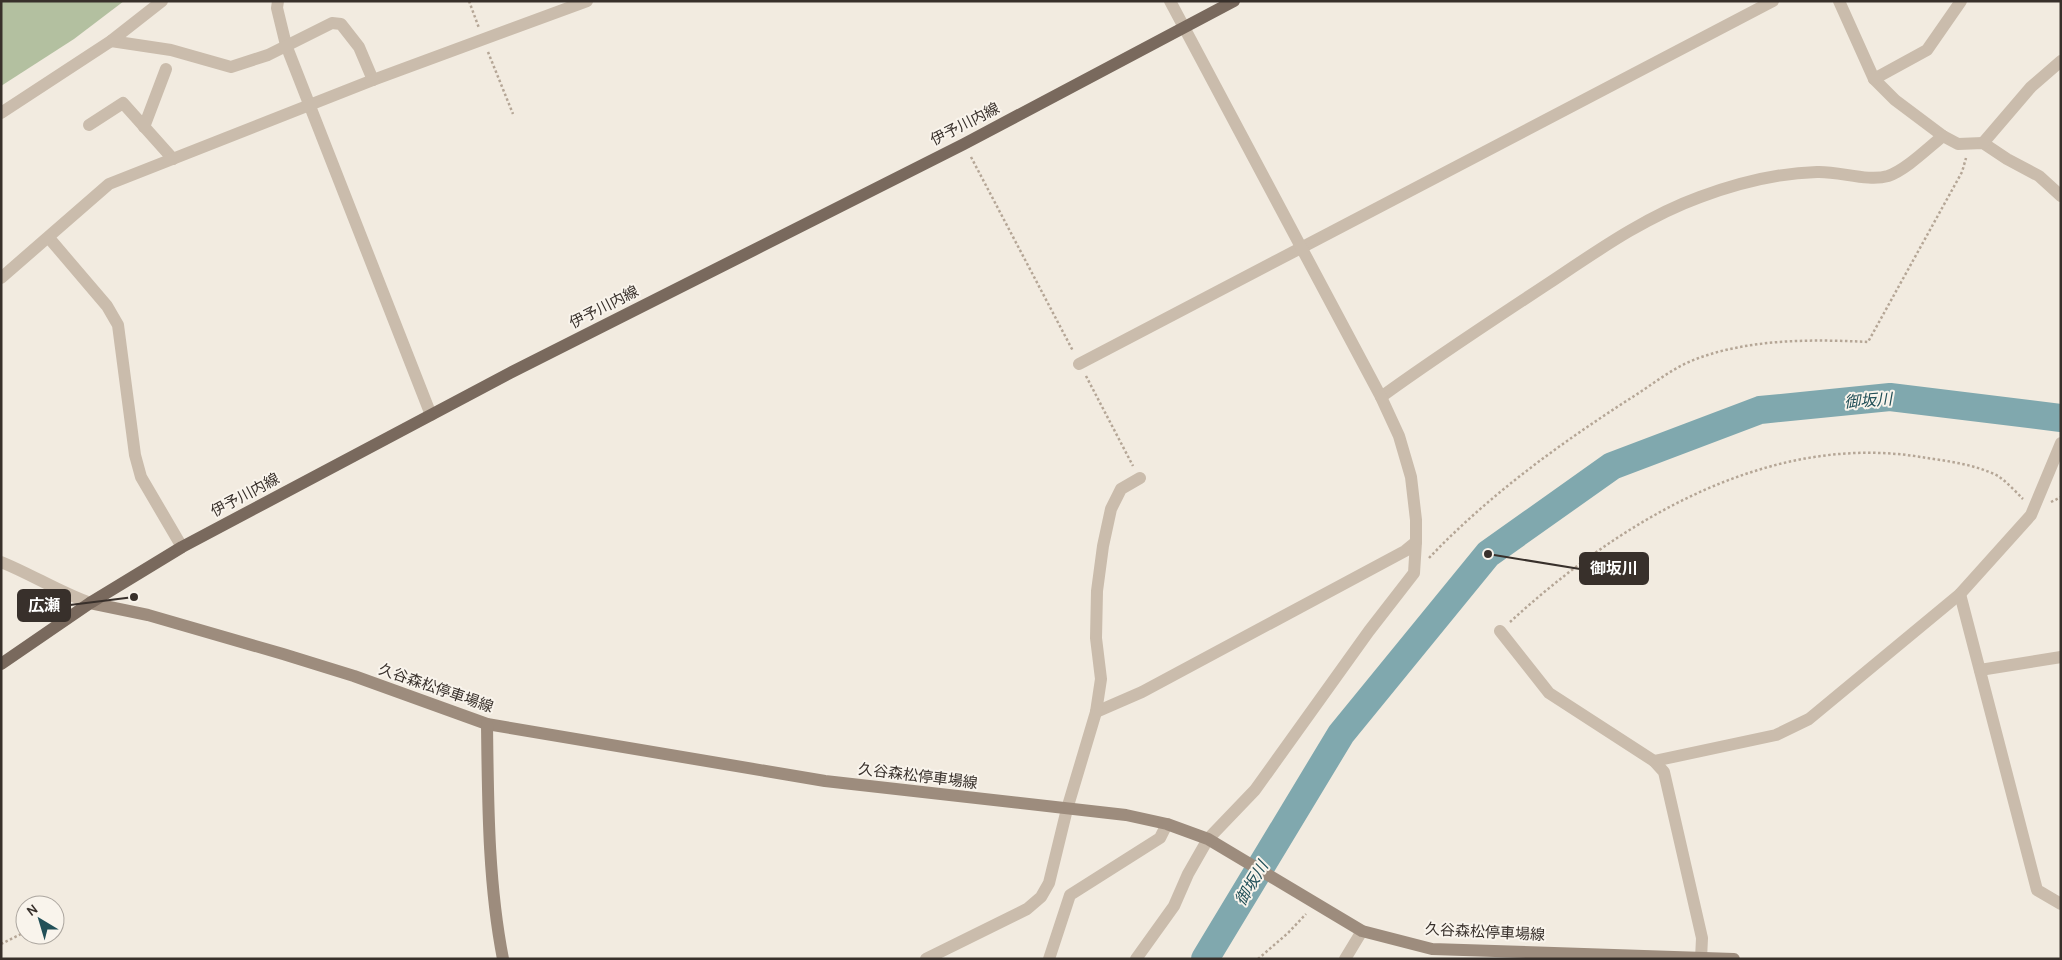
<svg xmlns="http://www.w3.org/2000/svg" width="2062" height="960" viewBox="0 0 2062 960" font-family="Karla,'Noto Sans JP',sans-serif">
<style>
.green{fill:#b3c0a0}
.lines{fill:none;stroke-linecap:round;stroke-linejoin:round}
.river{stroke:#80a8ae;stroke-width:28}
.path{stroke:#b5a696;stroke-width:2.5;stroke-dasharray:2.5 2.5;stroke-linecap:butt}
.street{stroke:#cabcac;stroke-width:12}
.secondary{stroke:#9d8c7d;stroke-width:12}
.primary{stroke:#79695d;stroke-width:12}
.labels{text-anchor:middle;stroke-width:4;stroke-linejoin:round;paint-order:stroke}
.street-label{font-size:15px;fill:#38302b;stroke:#f9f4ec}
.water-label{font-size:16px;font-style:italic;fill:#225058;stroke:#f9f4ec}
.leader{fill:none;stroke:#38302b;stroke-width:2}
.callout-dot{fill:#38302b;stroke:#f9f4ec;stroke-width:2}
.callout{fill:#38302b;stroke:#38302b;stroke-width:2}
.callout-label{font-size:16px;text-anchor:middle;font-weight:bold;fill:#fff}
</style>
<rect width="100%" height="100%" fill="#f2ebe0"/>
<!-- green -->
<polygon class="green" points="1,1 124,1 74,39 1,86"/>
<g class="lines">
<!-- river -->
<polyline class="river" points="1205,959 1341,734 1488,554 1612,466 1760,410 1890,397 2061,418"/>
<!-- path -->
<g class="path">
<polyline points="469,1 479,28"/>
<polyline points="488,52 513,114"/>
<polyline points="971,157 1073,351"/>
<polyline points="1086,376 1133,466"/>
<polyline points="2051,502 2061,497"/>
<path d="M1429 558C1489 495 1558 445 1631 398 1652 385 1672 368 1696 359 1749 339 1812 339 1868 342L1962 172 1966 158"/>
<path d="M1510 622C1619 522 1767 432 1921 457 1946 461 1975 464 1998 476 2007 482 2016 492 2023 499"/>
<polyline points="1,944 21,934"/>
<polyline points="1258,959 1288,933 1306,914"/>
</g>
<!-- street -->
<g class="street">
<polyline points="278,1 277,8 286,45 431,415"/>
<polyline points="1839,1 1874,79 1895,100 1943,136 1958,144 1983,143 2007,159 2039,176 2061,196"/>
<polyline points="111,41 171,50 231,67 268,55 332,23 341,24 359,47 373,80"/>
<polyline points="1874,79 1927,50 1961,1"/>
<polyline points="1,113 111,41 162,1"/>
<polyline points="89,125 123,103 173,159"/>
<polyline points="144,127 166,69"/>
<polyline points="1983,143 2031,87 2061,61"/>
<polyline points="49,238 107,306 118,325 135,455 141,477 182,547"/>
<polyline points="1,278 109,184 373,80 587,1"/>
<polyline points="1079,364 1773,1"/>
<path d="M1381 397C1436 357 1493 320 1549 283 1597 251 1645 217 1700 197 1738 183 1776 173 1817 172 1839 171 1868 182 1888 176 1906 170 1929 147 1943 136"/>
<path d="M1 562C31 574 59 592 90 603"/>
<polyline points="1960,594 2037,890 2061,904"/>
<polyline points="1500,631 1549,693 1654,761"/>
<polyline points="1980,670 2061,657"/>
<polyline points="1096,712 1142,692 1405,551 1416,542"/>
<polyline points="926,959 1027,909 1041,897 1049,883 1067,809 1096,712 1101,679 1096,638 1097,591 1103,546 1111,509 1121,489 1140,478"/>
<polyline points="1049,959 1070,895 1160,838 1167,824"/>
<polyline points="1136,959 1174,906 1188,874 1208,839 1255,790 1369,631 1414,573 1416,542 1416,520 1411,477 1399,436 1381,397 1301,247 1170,1"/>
<polyline points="1345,959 1362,931"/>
<polyline points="1701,959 1702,938 1664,772 1654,761 1776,735 1809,719 1960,594 2031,515 2061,443"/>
</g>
<!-- secondary -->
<g class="secondary">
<polyline points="90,603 148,615 283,654 354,676 487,724 825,781 1126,815 1167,824 1208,839 1362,931 1432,949 1734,959"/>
<path d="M487 724C488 802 488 882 503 959"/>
</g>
<!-- primary -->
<polyline class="primary" points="1,664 90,603 182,547 510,373 964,144 1234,1"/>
</g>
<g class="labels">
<!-- street labels -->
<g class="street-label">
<text transform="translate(965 124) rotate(-27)" y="5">伊予川内線</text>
<text transform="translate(604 307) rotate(-27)" y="5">伊予川内線</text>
<text transform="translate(245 495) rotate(-28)" y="5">伊予川内線</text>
<text transform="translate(436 688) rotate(19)" y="5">久谷森松停車場線</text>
<text transform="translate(918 776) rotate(7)" y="5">久谷森松停車場線</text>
<text transform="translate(1485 932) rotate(3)" y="5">久谷森松停車場線</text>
</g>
<!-- water labels -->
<g class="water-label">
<text transform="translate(1868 400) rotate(-4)" y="6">御坂川</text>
<text transform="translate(1251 883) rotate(-59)" y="6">御坂川</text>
</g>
</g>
<!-- callouts -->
<path class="leader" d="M1488 554L1580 569M134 597L70 605"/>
<g class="callout-dot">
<circle cx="1488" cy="554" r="5"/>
<circle cx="134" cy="597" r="5"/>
</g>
<g class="callout">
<rect x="1580" y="553" width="68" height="31" rx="5"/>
<rect x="18" y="590" width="52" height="31" rx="5"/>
</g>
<g class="callout-label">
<text x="1614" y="574">御坂川</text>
<text x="44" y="611">広瀬</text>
</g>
<!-- border -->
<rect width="2062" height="960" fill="none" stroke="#38302b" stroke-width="5"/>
<!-- north arrow -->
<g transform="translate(40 920) rotate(322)"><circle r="24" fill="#f9f4ec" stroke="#aca69f"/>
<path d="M0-4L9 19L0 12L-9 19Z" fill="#225058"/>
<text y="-8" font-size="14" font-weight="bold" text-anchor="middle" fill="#38302b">N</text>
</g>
</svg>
